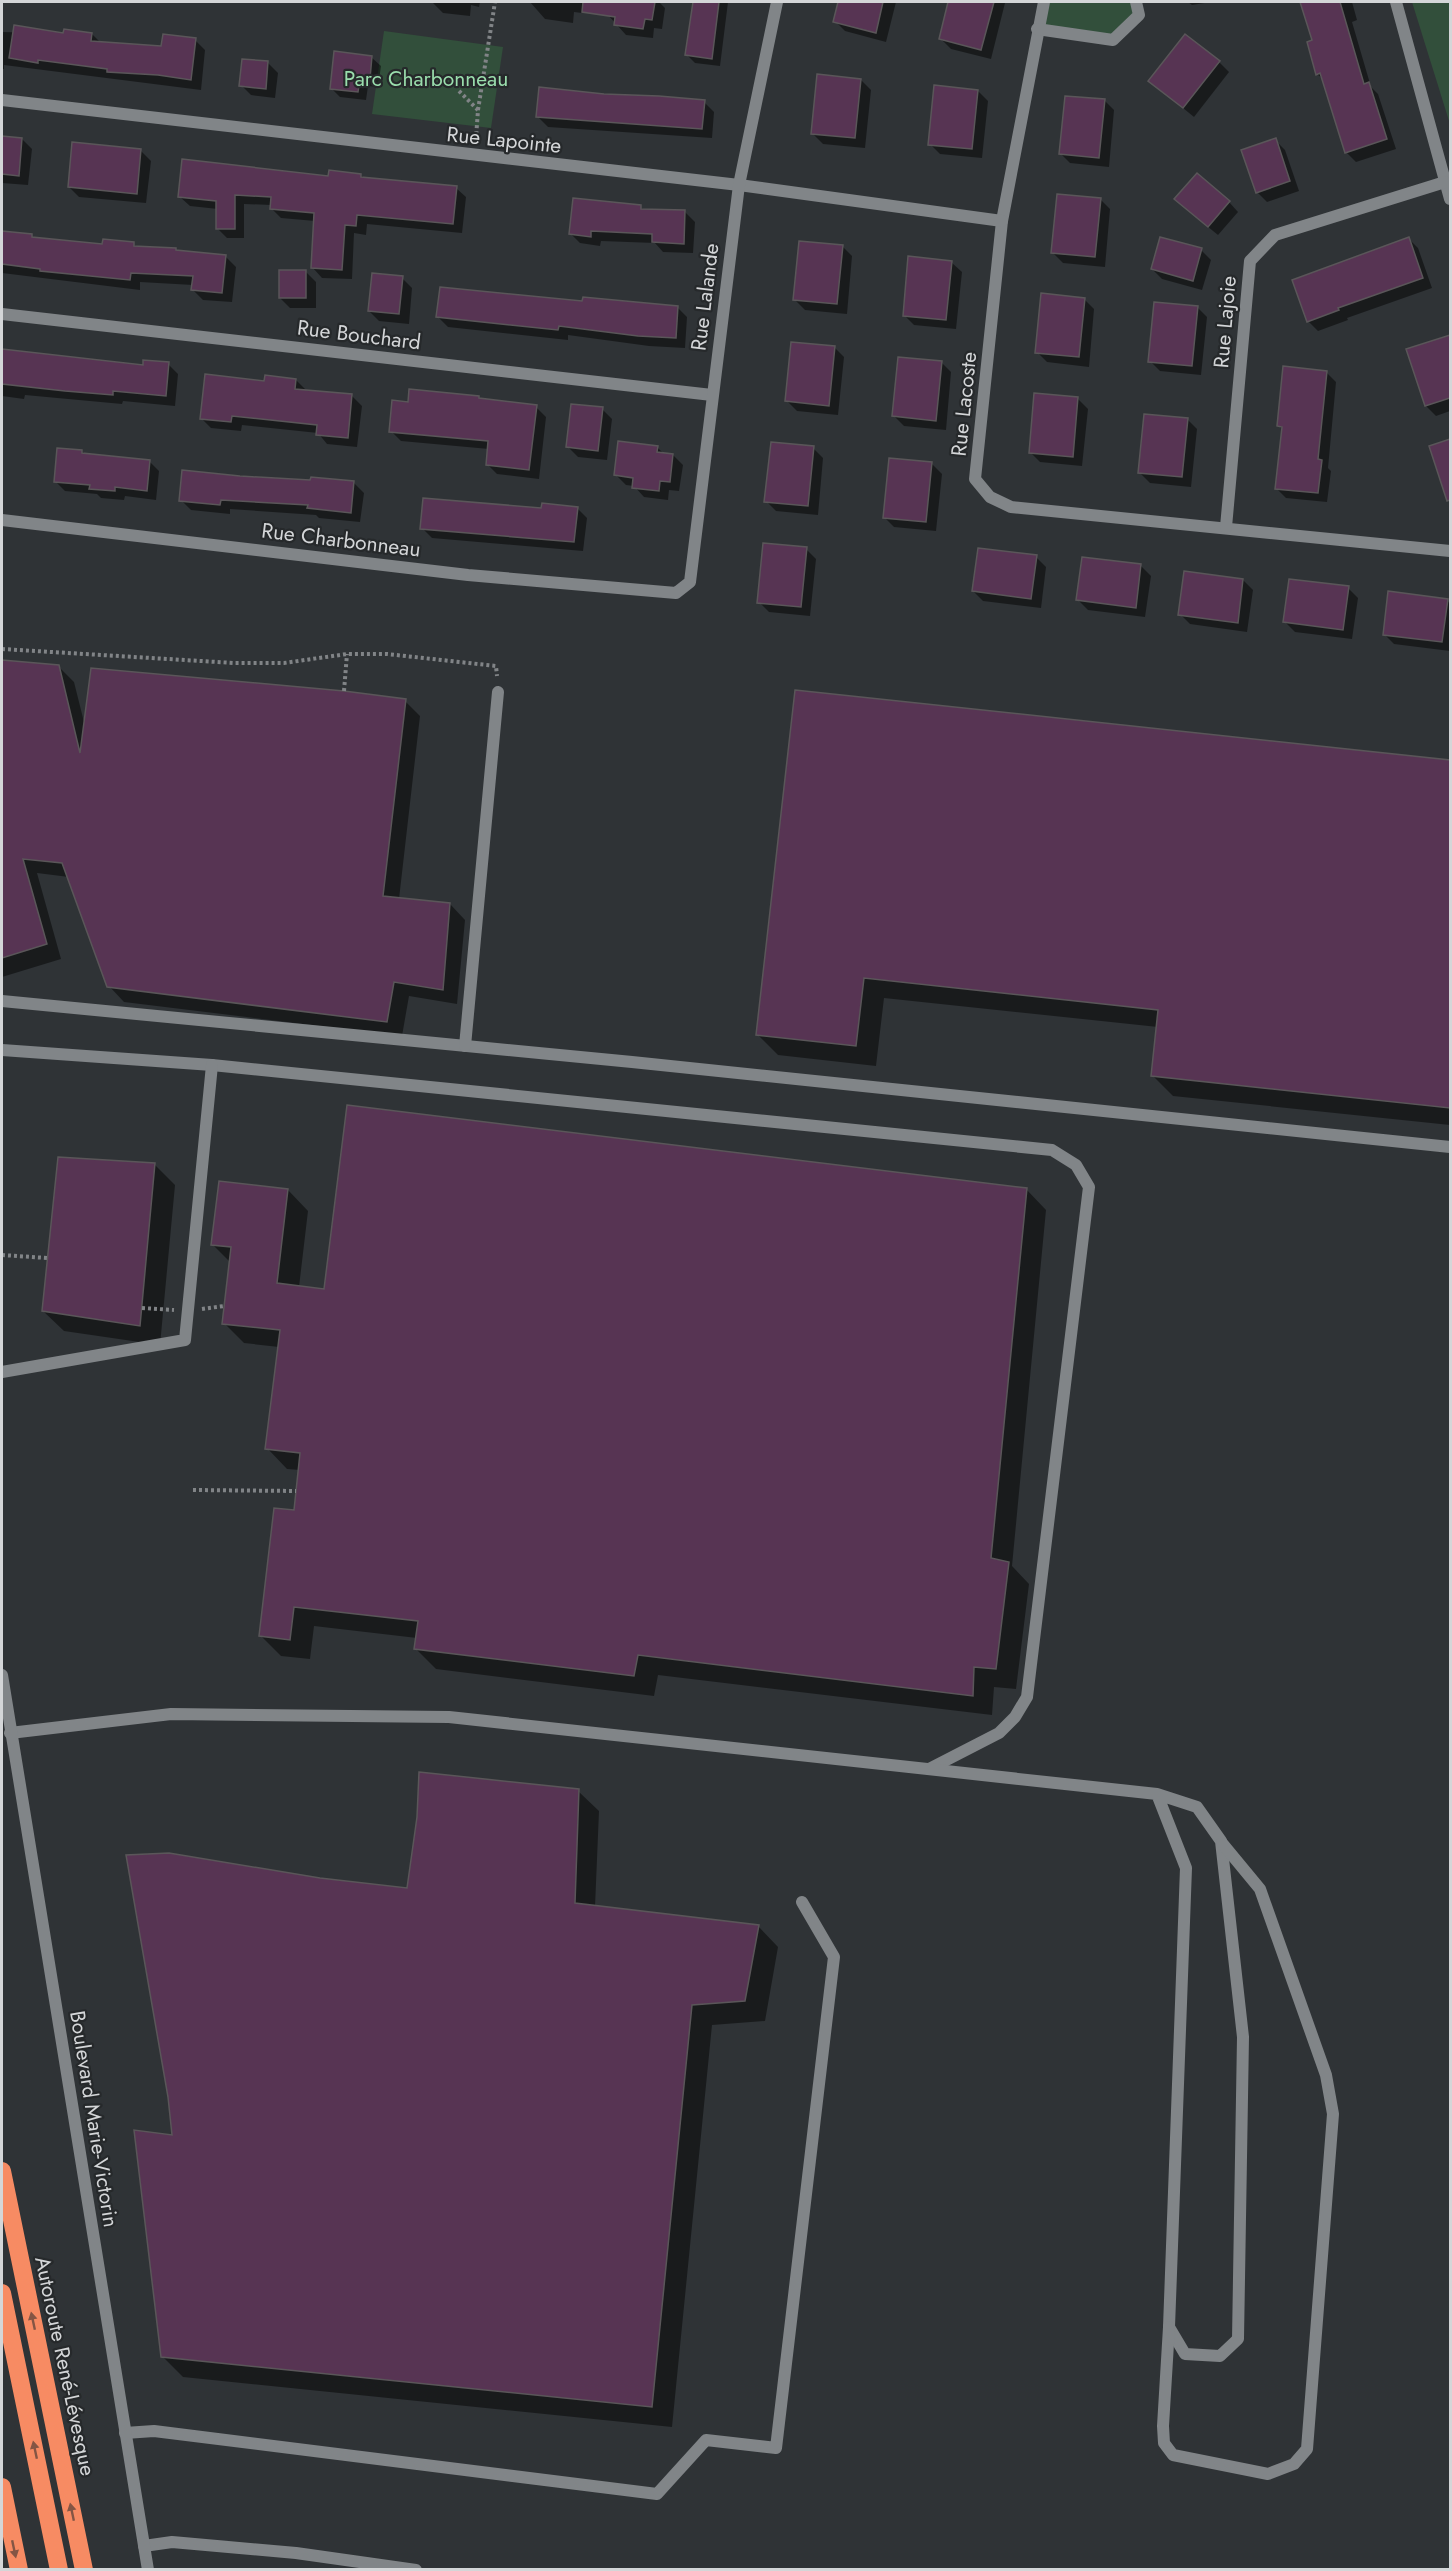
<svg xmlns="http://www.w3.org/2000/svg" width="1452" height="2571" viewBox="0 0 1452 2571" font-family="Jost,sans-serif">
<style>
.green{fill:#324f3b}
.shadow{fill:#0007}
.building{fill:#573453;stroke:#5a5659;stroke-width:1.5}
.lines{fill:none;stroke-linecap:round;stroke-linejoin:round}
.path{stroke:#818487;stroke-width:4;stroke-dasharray:3 3;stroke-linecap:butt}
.service{stroke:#818588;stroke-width:12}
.minor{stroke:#818588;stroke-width:12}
.tertiary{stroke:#818588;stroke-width:12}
.motorway{stroke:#f78b63;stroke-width:18}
.oneway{fill:#845544}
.labels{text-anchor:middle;stroke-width:4.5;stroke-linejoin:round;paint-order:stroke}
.park-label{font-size:21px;fill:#9adead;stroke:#26292b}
.street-label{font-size:21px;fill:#d4d6d8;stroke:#26292b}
</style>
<rect width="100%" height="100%" fill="#2f3336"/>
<!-- green -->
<g class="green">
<polygon points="1044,2 1136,2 1139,15 1113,40 1037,29"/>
<polygon points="1412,2 1450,2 1450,124"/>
<polygon points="384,31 503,47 491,128 372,114"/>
</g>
<!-- shadow -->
<g class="shadow">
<polygon points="426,2 480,2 479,7 471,5 470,16 443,13 433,3"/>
<polygon points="530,2 583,2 582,13 574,12 573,23 545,19"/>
<polygon points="610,2 659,2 665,8 662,29 654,28 653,38 626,35 608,15"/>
<polygon points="694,2 728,2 720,66 695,63 687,55"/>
<polygon points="840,2 896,2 886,42 845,31 835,21"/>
<polygon points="950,2 1005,3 991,59 951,49 941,39"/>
<polygon points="1188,2 1211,2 1192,5"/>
<polygon points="1302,2 1352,2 1357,20 1352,22 1371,87 1378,94 1396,149 1356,162 1346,152 1324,80 1317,74 1314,41"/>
<polygon points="2,32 92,34 101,43 163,48 195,40 205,50 201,90 4,65 4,69 2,69"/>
<polygon points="371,57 381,66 378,87 368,86 366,100 340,97 331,88"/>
<polygon points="1219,62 1229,72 1194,117 1150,81"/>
<polygon points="268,63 278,73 275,98 251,95 241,85"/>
<polygon points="861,80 871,90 865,148 823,144 813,134"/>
<polygon points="978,91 988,101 982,158 940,154 930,144"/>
<polygon points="1104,100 1114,110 1109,167 1070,163 1060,153"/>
<polygon points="704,102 714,112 712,138 548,127 538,117"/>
<polygon points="2,137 22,139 32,149 28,185 2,183"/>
<polygon points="1275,140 1285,150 1299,191 1267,202 1257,192"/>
<polygon points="141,151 151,161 146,203 79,197 69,187"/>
<polygon points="361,175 364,178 456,188 466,197 462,233 367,224 366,235 354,233 352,279 322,278 313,268 315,221 281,218 271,208 271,205 244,204 244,238 227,238 217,228 218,209 190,206 180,197"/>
<polygon points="1100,199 1110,209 1105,267 1063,263 1053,253"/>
<polygon points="1229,202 1238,212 1218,235 1186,209"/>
<polygon points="640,207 644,210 685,212 695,222 693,253 663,252 655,243 601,241 600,246 580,243 570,233"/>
<polygon points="2,232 31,236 34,239 104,246 133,244 137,247 176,250 178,252 226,257 236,267 232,302 203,300 193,290 193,285 140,282 140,290 2,273"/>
<polygon points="1408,238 1418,248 1432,288 1347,318 1348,320 1318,331 1308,321"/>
<polygon points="842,246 852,256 847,314 805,310 795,300"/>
<polygon points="1201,250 1211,260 1202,290 1162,279 1152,269"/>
<polygon points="951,262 962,272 956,329 914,325 904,315"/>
<polygon points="306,272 316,282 316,308 290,308 280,298"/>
<polygon points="402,278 412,288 409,324 379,321 369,311"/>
<polygon points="1084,299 1094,309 1089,367 1047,362 1037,352"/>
<polygon points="583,303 677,307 687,317 685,348 649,346 568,335 568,340 448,327 438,317"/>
<polygon points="1197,307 1207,317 1201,375 1160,371 1150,361"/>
<polygon points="1448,337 1450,340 1450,411 1436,416 1426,406"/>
<polygon points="834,347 844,357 838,415 797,411 787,401"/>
<polygon points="2,351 144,366 168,364 178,374 175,406 123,401 122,404 25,395 24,399 2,396"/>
<polygon points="941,362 951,372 946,430 904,426 894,416"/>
<polygon points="1326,372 1336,382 1328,468 1331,471 1327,502 1286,498 1276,488 1283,430 1279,426"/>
<polygon points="296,380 306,390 352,396 362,406 357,447 327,444 318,433 242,425 241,431 211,428 201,418 266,382"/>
<polygon points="479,397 482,400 536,407 546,417 539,479 497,474 487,464 489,449 401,441 391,431 409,403"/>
<polygon points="1078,399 1088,409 1082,466 1040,462 1030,452"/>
<polygon points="602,409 612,419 607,460 578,457 568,447"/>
<polygon points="1187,419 1197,429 1191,487 1150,483 1140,473"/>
<polygon points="1450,441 1450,487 1441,478 1431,447"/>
<polygon points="657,447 664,454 673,455 683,465 679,491 669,490 668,500 644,497 634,486 626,485 616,475"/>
<polygon points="813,448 823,458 818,515 776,511 766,501"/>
<polygon points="82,451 86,455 149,461 159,471 156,500 125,496 124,500 101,498 97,494 65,491 55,481"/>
<polygon points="932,464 942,474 936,531 894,527 884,517"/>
<polygon points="184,472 354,483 364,493 360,522 319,518 316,515 230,509 230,514 191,510 181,500"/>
<polygon points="577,508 587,518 583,551 432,538 422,528"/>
<polygon points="806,549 816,559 810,616 769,612 759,602"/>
<polygon points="1036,557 1046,567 1041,608 983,601 973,591"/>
<polygon points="1141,566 1151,576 1145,617 1088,610 1078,600"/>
<polygon points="1243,580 1253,590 1247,632 1190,624 1180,614"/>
<polygon points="1348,588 1358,598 1352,639 1295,632 1285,622"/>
<polygon points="1447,600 1450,604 1450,651 1394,644 1384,634"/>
<polygon points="2,662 59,667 74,682 85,726 405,701 420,716 399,899 450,904 465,920 457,1004 409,996 402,1036 124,1002 109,986 69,877 37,873 61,959 2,977"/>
<polygon points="796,691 1450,761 1450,1125 1173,1096 1152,1075 1158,1027 884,998 876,1066 778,1055 758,1035"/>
<polygon points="154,1164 175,1185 160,1345 64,1331 43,1311"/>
<polygon points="1026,1189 1046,1210 1012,1566 1029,1584 1016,1689 994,1687 992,1715 658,1675 654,1696 436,1669 416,1649 417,1638 314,1626 310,1659 281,1656 261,1636 295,1512 300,1470 287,1469 267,1448 279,1347 244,1343 224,1323 231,1263 213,1245 288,1190 308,1211 299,1287 325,1290"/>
<polygon points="578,1791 599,1811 595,1907 758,1926 778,1947 765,2021 712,2025 672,2427 183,2377 163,2357 174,2137 320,1880 408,1889"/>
</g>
<!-- building -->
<g class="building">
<polygon points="583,2 655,2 652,20 645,19 643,29 614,25 615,17 582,12"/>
<polygon points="693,2 719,2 712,59 685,55"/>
<polygon points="838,2 883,2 876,33 833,22"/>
<polygon points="948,2 994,2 981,50 939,39"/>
<polygon points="1300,2 1340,2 1364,84 1369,82 1387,139 1345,153 1320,73 1316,75 1307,42 1312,40"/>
<polygon points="14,25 63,33 64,29 92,33 91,41 161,46 163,34 196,38 191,80 158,75 107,72 107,69 38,60 38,63 9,58"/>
<polygon points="1185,34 1220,61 1183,108 1148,81"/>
<polygon points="334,51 372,56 370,79 360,78 358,92 330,89"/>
<polygon points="242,59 268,61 266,89 239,86"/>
<polygon points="817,74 861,79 855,138 811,134"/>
<polygon points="934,85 978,90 972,149 928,145"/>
<polygon points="539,87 604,94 659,96 705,100 702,129 536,117"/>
<polygon points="1065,96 1105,99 1099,158 1059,154"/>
<polygon points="2,136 22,138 19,176 2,174"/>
<polygon points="1276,138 1290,181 1256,193 1241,150"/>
<polygon points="72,142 141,149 137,194 68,187"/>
<polygon points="182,159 328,176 329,170 361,174 361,177 457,186 453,224 357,215 356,226 345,225 342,270 311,268 314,213 270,209 271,197 235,195 235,229 216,229 216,201 178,197"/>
<polygon points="1197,173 1230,201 1208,227 1174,199"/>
<polygon points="1057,194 1101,198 1095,257 1051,253"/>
<polygon points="573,198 641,205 641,209 685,210 684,244 652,242 652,234 591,231 591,237 569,234"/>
<polygon points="2,231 32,234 32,237 102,244 103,239 134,242 134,246 176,248 176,250 226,255 222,293 191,290 193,276 131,273 130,280 40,271 40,269 2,264"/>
<polygon points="1160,237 1202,248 1193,281 1151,269"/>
<polygon points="1409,237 1423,278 1338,308 1339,310 1307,322 1292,280"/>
<polygon points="799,241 843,245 837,304 793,300"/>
<polygon points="908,256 952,261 946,320 903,316"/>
<rect x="279" y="270" width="27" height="28"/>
<polygon points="372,273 403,276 399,314 368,311"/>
<polygon points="440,287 582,301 583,297 678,306 676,338 638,336 559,326 558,330 436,317"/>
<polygon points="1041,293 1085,298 1079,357 1035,353"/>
<polygon points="1154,302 1198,306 1192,366 1148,362"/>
<polygon points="1450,335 1450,398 1425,406 1406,349"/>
<polygon points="791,342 835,346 829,406 785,401"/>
<polygon points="2,349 143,365 143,360 169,362 166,396 113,391 113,395 65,391 2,384"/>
<polygon points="898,357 942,361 936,421 892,416"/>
<polygon points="1283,366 1327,371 1318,459 1322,460 1318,493 1275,489 1282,427 1277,426"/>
<polygon points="205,374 264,381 265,375 296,379 295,389 352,394 348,438 316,435 317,425 232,416 231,422 200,419"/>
<polygon points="409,389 479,396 479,398 537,405 529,470 486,465 488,441 389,432 392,400 408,402"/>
<polygon points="1034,393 1078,397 1073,457 1029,453"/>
<polygon points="571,404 603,407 598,451 566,447"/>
<polygon points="1144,414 1188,418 1182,477 1138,473"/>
<polygon points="1450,439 1450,500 1447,501 1429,446"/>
<polygon points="618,441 658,446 657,452 673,454 670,482 660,481 659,491 632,488 633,478 614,475"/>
<polygon points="771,442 814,446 808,506 764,502"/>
<polygon points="57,448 82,450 82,453 150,460 147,491 115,487 115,491 89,489 90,485 54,482"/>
<polygon points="889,458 932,462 926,522 883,518"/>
<polygon points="182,470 240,476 310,480 311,477 354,481 351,513 307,508 308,505 221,500 220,505 179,501"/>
<polygon points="423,498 541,508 542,503 578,507 574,542 420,529"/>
<polygon points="763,543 807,547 801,607 757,603"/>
<polygon points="978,548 1037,555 1031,599 972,591"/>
<polygon points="1082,557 1141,564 1136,608 1076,600"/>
<polygon points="1184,571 1243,579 1238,623 1178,615"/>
<polygon points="1289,579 1349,586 1343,630 1283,622"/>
<polygon points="1388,591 1448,599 1442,642 1383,635"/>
<polygon points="2,660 59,665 80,753 91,668 344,691 406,699 383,896 450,903 443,990 394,982 387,1022 107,987 62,863 23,859 47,944 2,958"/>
<polygon points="795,690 1450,760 1450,1108 1151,1076 1158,1010 864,978 856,1046 756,1035"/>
<polygon points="347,1105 1027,1188 991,1558 1009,1562 996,1669 974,1667 973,1696 638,1655 634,1676 414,1649 418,1621 294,1607 290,1640 259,1636 274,1508 294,1510 300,1453 265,1449 280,1330 222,1324 231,1247 211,1245 219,1181 288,1189 277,1283 324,1289"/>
<polygon points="58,1157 155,1163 140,1326 42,1311"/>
<polygon points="419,1772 579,1789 575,1903 759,1925 745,2001 692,2005 652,2407 161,2357 134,2130 172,2135 168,2097 126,1855 169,1853 320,1878 407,1888 417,1817"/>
</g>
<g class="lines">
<!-- path -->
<g class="path">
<polyline points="459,91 478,110 476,138"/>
<polyline points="478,110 495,2"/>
<polyline points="2,649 234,663 284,663 347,654 387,654 496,666 497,676"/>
<polyline points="344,691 347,654"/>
<polyline points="2,1255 47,1258"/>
<polyline points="142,1308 174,1310"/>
<polyline points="202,1309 224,1306"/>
<polyline points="193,1490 296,1491"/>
</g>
<!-- service -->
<g class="service">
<polyline points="2,1001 632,1062 1450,1147"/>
<polyline points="465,1046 498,692"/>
<polyline points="2,1050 212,1065 1052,1150 1076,1165 1089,1187 1027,1697 1015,1717 999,1733 929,1769"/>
<polyline points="2,1372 185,1340 212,1065"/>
<polyline points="10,1733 171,1714 449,1717 1157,1794 1197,1807 1221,1841 1243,2037 1238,2339 1220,2356 1185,2354 1169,2327 1186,1868 1157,1794"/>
<polyline points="1169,2327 1163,2426 1164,2443 1173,2455 1268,2474 1294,2464 1307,2449 1333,2114 1326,2075 1260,1889 1222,1843"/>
<polyline points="125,2433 154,2431 657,2494 706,2440 776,2448 834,1957 802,1902"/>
<polyline points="144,2546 172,2542 296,2553 416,2570"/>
</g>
<!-- minor -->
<g class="minor">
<polyline points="1044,2 1002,221 975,479 990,497 1011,507 1450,551"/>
<polyline points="1396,2 1450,199"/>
<polyline points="1037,29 1113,40 1139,15 1136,2"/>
<polyline points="2,100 739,185 1002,221"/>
<polyline points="2,314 712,395"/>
<polyline points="2,520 468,575 676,593 690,582 739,185 777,2"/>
<polyline points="1226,527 1250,261 1275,235 1445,182"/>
</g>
<!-- tertiary -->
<polyline class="tertiary" points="2,1675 148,2570"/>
<!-- motorway -->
<g class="motorway">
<polyline points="2,2171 84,2570"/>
<polyline points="2,2293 59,2570"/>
<polyline points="2,2487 19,2570"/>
</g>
</g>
<!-- one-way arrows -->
<defs><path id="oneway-solid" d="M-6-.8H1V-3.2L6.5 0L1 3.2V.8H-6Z" transform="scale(1.5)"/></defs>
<g class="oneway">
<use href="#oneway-solid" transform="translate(33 2321) rotate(-102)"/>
<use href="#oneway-solid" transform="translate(35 2450) rotate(-102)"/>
<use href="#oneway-solid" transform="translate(72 2512) rotate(-102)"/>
<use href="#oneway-solid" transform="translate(14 2549) rotate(78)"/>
</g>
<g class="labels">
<!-- park labels -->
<g class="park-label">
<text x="426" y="86">Parc Charbonneau</text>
</g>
<!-- street labels -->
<g class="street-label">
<text transform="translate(504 140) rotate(6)" y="7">Rue Lapointe</text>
<text transform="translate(705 297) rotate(-83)" y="7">Rue Lalande</text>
<text transform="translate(1225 322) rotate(-85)" y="7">Rue Lajoie</text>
<text transform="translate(359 335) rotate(7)" y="7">Rue Bouchard</text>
<text transform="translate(964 404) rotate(-84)" y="7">Rue Lacoste</text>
<text transform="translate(341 540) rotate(7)" y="7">Rue Charbonneau</text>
<text transform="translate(94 2119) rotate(81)" y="7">Boulevard Marie-Victorin</text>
<text transform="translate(65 2366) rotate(78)" y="7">Autoroute René-Lévesque</text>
</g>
</g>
<!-- border -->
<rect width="1452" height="2571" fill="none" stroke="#d4d6d8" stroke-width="6"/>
</svg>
